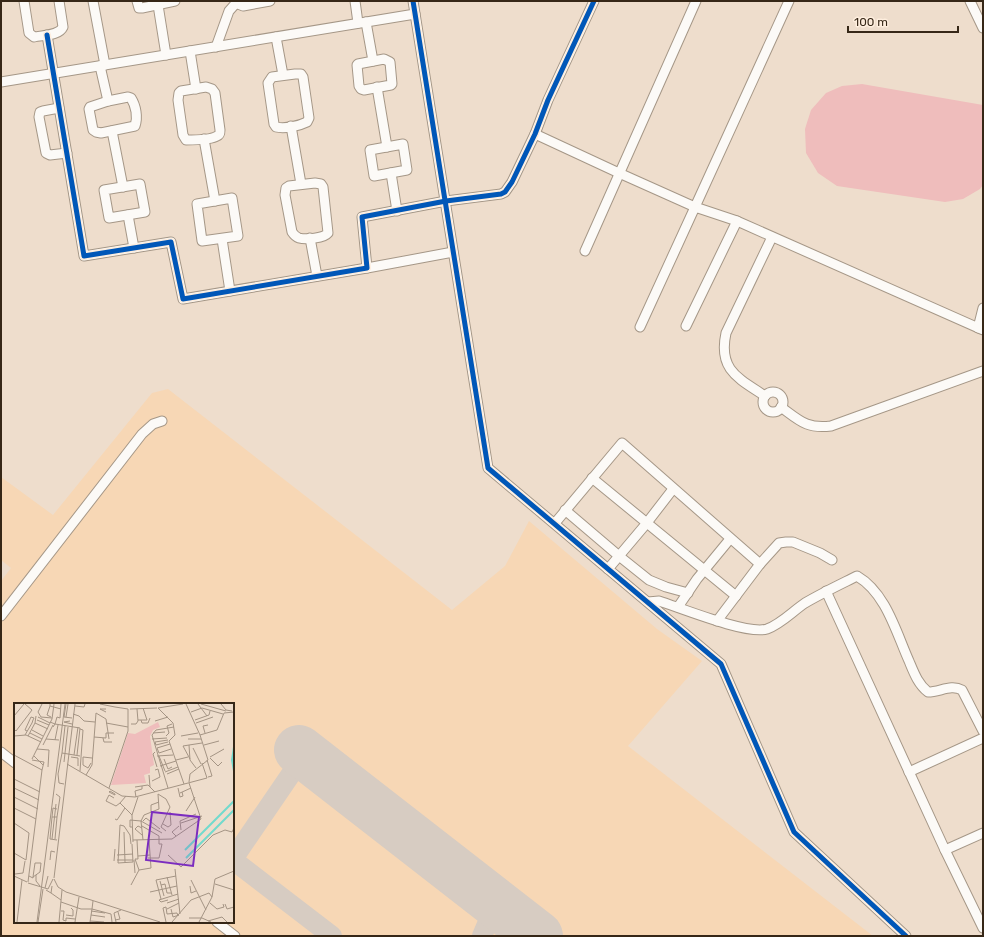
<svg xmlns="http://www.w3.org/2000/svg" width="984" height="937" viewBox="0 0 984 937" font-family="Rubik,sans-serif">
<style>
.built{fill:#f7d7b5;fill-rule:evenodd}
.green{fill:#efbdbc}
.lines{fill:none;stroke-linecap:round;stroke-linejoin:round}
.taxiway{stroke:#d7ccc2;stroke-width:20}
.runway{stroke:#d7ccc2;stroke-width:50}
.minor-casing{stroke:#a59787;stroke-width:11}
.minor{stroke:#fcfaf7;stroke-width:9}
.cycleway-casing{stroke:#feeede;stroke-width:8}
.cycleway{stroke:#0057b8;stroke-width:5}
.inset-river{fill:none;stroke:#72dacd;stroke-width:2}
.inset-road{fill:none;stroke:#a49484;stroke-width:1}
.view{fill:#7b2cbf;fill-opacity:0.15;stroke:#7b2cbf;stroke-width:2}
.inset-edge{fill:none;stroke:#362717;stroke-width:2}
</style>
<rect width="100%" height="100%" fill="#edc"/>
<!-- built -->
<path class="built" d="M168 389 452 610 505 566 529 521 657 629 702 661 628 746 873 936H1V581L11 568 1 560V477L53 515 152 393ZM15 704H233V922H15Z"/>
<!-- green -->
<polygon class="green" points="862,84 983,105 983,185 980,189 963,199 945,202 837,186 818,173 806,153 805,129 811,110 826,93 842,86"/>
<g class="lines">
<!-- taxiway -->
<g class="taxiway">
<polyline points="233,859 304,755"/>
<polyline points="233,860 332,936"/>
<polyline points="482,936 496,903"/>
</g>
<!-- runway -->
<polyline class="runway" points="299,750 538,936"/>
<defs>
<g id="minor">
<path d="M24 1 29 33 34 37C43 35 59 36 63 27L59 1"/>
<polyline points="93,1 105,65"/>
<polyline points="137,1 139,8 142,8 175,1"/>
<polyline points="236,1 238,4 243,6 270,1"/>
<polyline points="355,1 358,23"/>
<polyline points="413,1 488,468 721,664 794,832 906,936"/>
<polyline points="970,1 983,28"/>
<polyline points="158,5 166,55"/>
<polyline points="366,22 373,61"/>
<polyline points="47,35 84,256 171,242 183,299 367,268 362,217 446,201 501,194 505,192 512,182 535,134 548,100 594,1"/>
<polyline points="276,37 283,75"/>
<polyline points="216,47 229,11 237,2"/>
<polyline points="190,51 196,89"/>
<polygon points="384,59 390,62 392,84 391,85 364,90 361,89 359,86 357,65 358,64"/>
<polyline points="100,66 108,101"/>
<path d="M295 74H301L303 77 309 118 307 122C299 126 285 129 276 127L274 124 268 83 272 77Z"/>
<polyline points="1,82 415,14"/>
<path d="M206 87 212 89 215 93 220 130C220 133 220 135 217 136 211 140 194 140 186 140L183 135 178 100 179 93 181 91Z"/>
<polyline points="377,87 387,147"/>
<path d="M128 97 131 98C136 106 138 117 135 126L101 133 96 132 93 130 89 109 90 107 108 101Z"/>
<polyline points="59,108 43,111 40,112 39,117 46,153 50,155 67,153"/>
<polyline points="291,126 301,184"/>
<polyline points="112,131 123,187"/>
<polyline points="535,134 619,173 695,207 789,1"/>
<polyline points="204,139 215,201"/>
<polygon points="403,144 407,170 374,176 370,150"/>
<polyline points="391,173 397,211"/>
<path d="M315 183 321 184 323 187 328 233C324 238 306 240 299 238 296 237 294 235 292 232L285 195 286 188 289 186Z"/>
<polygon points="140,184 145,212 109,218 104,190"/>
<polygon points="232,198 238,236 202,241 197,204"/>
<polyline points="128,215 134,248"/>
<polyline points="310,238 317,276"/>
<polyline points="222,239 230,291"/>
<polyline points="585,251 696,1"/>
<polyline points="367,268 453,252"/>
<polyline points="686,326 737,221"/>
<polyline points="640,327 695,207 737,221 983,330"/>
<polyline points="978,328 983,308"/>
<circle cx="773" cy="402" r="10"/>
<path d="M765 396C738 378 718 370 726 333L772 237"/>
<path d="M781 407C800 421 807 429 831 426L983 371"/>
<polyline points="592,478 736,596"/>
<polyline points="565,510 619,556 649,580 666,587 688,593"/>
<polyline points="555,523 622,443 760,564"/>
<polyline points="608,569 646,524 673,489"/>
<polyline points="826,591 945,850 983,928"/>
<path d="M648 602 659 601C681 608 747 635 767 629 781 624 793 611 805 603 822 593 839 585 857 576 886 593 896 632 909 661 914 673 918 684 928 692 940 692 951 684 962 690L983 731"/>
<polyline points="678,607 697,579 730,539"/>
<polyline points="1,616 142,434 153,424 162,421"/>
<polyline points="717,621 760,564 779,543 786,542 793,542 820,553 832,560"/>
<polyline points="1,752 15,763"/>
<polyline points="909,772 983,738"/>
<polyline points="945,850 983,833"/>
<polyline points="217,922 235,936"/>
</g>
</defs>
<!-- minor casing -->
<use href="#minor" class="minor-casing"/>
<!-- minor -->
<use href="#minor" class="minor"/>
<defs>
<g id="cycleway">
<polyline points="413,1 488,468 721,664 794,832 906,936"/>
<polyline points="47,35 84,256 171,242 183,299 367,268 362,217 446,201 501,194 505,192 512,182 535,134 548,100 594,1"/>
</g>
</defs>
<!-- cycleway casing -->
<use href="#cycleway" class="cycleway-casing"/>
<!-- cycleway -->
<use href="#cycleway" class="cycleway"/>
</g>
<!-- overview -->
<g transform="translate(14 703)">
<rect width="220" height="220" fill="#edc"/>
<path d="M144 19 146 24 139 27 136 33 140 62 136 64V70L130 72 132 80 97 82 114 30 121 31Z" fill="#efbdbc"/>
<path class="inset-river" d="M220 55 218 57 220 68M218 57 220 44M171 147 220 98M172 155 220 107"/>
<path class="inset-road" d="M28 1 24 9 27 14 38 15M36 1V3L47 6M52 1 50 14 58 15M86 1 101 4M172 1 186 32 203 27 210 10 220 9M184 1 193 13M187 1 212 8M207 1 212 7 218 8M36 3 33 12 37 14M61 3 70 4 71 1M101 4 114 6M144 5 159 20 161 32 155 38 170 81M144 5 169 1M92 6H86L92 9M116 6 143 5M177 9 188 5 209 11M59 11 65 13 70 18 81 19M0 13 10 1M22 13 21 20 34 26M24 14 36 20M52 14 54 1M23 17 35 22M124 17H133L129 5M127 17 128 20H134L136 15M181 17 195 12 196 8M56 18 50 19 58 21M141 18 154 14M36 19 41 21 43 14 46 15 47 1M92 20 114 24M182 20 199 14M117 21H122L124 18 123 6M51 23 48 50 66 53M39 24 41 21 66 25 63 52M0 26 2 28 18 7 11 1M18 27 29 33M16 30 28 36M139 30 151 29M191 30 189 23 194 22M11 32 18 20 19 17 20 15 17 14 11 27 13 28M186 32 194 57M0 33 12 32 27 39M14 33 21 20M152 33 155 30 153 23 158 21M167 33 184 30M80 34 92 35V30H100M89 35 90 39H98M32 36 45 37M138 36 153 35M174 36H187M41 37 44 22M154 37 141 39 142 42 154 39M156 41 143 45 145 50 157 46M29 42 39 22M175 42 169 43 176 56M190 42 205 38M179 45 187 61M23 46 35 47 34 64M141 49 139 51 143 64M48 50 44 71 45 80 50 81M0 52 28 67 14 179M60 52 64 24M20 53 29 62M143 53 159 52M145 53 151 68M57 54 64 55V63M196 54 210 46M196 55 204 63 208 59M18 56 38 16 40 1M150 56 154 66 158 64M18 57 30 59 28 67M162 57 174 54M193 57 198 73 194 74M50 59 54 24M77 60 74 65 69 62V54L78 55M53 61 108 93 121 94 193 75 188 60M146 63 162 58M182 65 176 57 175 42 188 40M66 68 69 27 66 26M151 69 164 64M153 71 165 66M72 72 78 62 82 10 92 16 95 36M135 72 136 84M0 76 26 89M138 78 146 74 144 66 141 67M175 79 176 71 194 57M121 84 134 82 141 89M0 85 25 97M95 85 114 28V6M154 85 138 32 142 27 160 24M164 85 166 94 169 93 168 89M96 88 101 91V92L95 89ZM166 90 177 85M42 91 46 94 43 114M144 91 152 96 156 104 147 124 152 128M144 91 145 106M112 93 106 100 118 112M0 94 24 106M122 94 121 88 128 86V83M100 95 95 92 92 98 102 103 106 100M0 105 22 116M172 108 181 94M137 110V102L145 99M38 114 39 105 43 106M101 116 103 117 111 105M129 118 132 115 146 126M0 120 15 130 12 157 0 150M167 120 188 113M149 121 154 124 157 122 156 109M128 123 145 133V141H148L145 155H134M118 124H116V117L127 118 130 112 145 106M128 125 124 123 121 126 128 132M167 127 166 118 182 111M110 129 111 159M162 133 158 129 165 123M38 136 42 101M41 136 43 114H38L36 136 43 137M119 137 158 136 187 116 175 80M129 137 127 118 148 130M119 139 118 112 124 94M117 141 116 132 110 123 106 122 104 160 119 159 118 141M103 152 119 151M154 152 167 164 199 132 211 127 218 129 220 125M124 153 136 152M36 157 37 148 41 149M103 157H119M120 157 121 170M100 158 101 146M161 166 166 211M125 167 137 165 135 137M1 171 9 170 11 158M22 172V178L26 183M0 173 13 179M15 173 19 175V174L26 169 27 160H21L19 174M153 174 158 192M40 175 61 1M40 176 44 184 52 189 146 219M177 177 192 207M146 178 150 193M14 180 34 186 39 176M201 181 220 187M117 182 125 167 121 156H124L123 137M147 182 151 181 153 190H157M176 183 177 190 182 188M31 185 34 173M32 187 37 190 38 183M136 189 163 183M37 190 47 197M147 196 142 177 162 173M154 197 147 199 145 197 164 191M79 198 78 206 97 211 98 219M47 199 67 206H78L76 219M153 200 165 196M196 200 203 206 210 204 209 201M211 201 213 206 220 204M153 206 165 200M157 206 159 214 165 212M47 208H50L49 217 52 218M77 208 91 210M52 212 59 213V207L57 205M77 212 91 214M175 215H188L197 219M101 217 106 216 104 209M52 218V215L61 216M76 218 90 219M194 218 208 214 213 219M3 219 8 177M23 219 51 1M24 219 29 186M45 219 48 187M61 219 65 194M102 219 100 210 107 207M152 219 149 205 152 204 153 211 163 210 164 213M158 219 177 197 195 190 198 194M185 219 198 194 201 176 220 168"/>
<path class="view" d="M138 109 185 114 179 163 132 157Z"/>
<rect width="220" height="220" class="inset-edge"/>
</g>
<!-- border -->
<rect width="984" height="937" fill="none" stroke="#362717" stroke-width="4"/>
<!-- scale -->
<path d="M848 26v6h110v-6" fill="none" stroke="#362717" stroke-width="2"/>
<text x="854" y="26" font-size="12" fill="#362717" stroke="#feeede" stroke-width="3" paint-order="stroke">100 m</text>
</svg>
